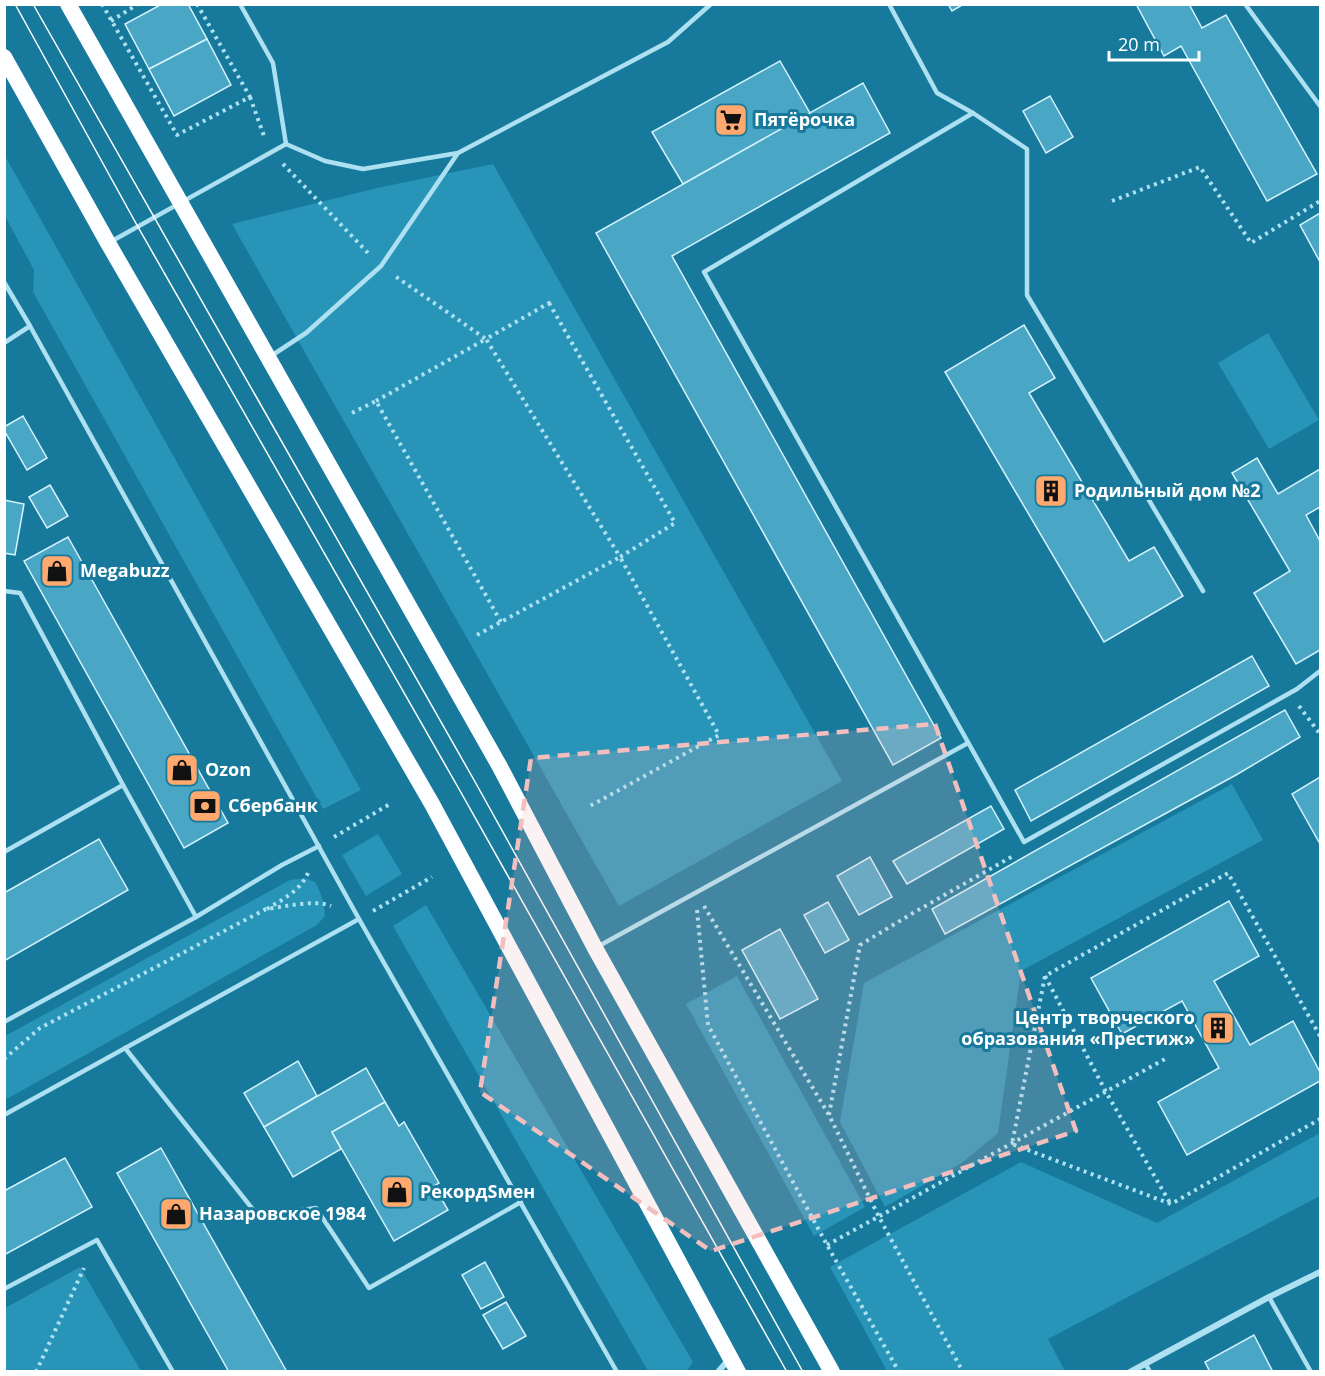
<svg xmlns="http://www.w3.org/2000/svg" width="1325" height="1376" viewBox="0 0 1325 1376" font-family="'Open Sans',sans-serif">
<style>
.green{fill:#2794b8}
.building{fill:#49a6c4;stroke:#d5f3fc;stroke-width:1.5}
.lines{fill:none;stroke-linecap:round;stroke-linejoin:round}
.path{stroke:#ade1f2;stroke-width:4;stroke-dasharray:3 4.5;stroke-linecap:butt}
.service{stroke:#ade1f2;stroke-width:4.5}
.minor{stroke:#ade1f2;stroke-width:6}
.trunk{stroke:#fcfeff;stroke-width:16}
.tram{stroke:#fff;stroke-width:1.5}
.marked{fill:#f3bebe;fill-opacity:0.2;stroke:#f3bebe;stroke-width:4.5;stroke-dasharray:12 8;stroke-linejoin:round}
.labels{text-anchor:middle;stroke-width:6;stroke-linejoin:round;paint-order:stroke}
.poi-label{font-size:18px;font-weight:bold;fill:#fff;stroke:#17799b;text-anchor:start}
</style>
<rect width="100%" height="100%" fill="#17799b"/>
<!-- green -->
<g class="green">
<polygon points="4,154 361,790 323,809 33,292 34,270 5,216"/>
<polygon points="493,164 842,781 619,906 232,224 377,188"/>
<polygon points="1268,333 1319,420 1269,449 1218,363"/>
<polygon points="1232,784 1263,840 1021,971 998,1133 963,1162 885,1207 840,1122 864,983"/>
<polygon points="378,834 402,874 366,896 342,855"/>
<path d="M305 878 315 882C322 894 324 903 325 916L317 925 5 1100V1036L290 880Z"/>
<polygon points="426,905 693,1362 687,1371 648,1371 393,926"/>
<polygon points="737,976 865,1207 814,1236 686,1004"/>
<polygon points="1320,1133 1320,1196 1048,1339 1065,1371 887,1371 830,1267 1021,1162 1157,1223"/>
<polygon points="80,1267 141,1371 5,1371 5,1308"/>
</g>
<!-- building -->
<g class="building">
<polygon points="162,4 188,4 207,39 149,69 125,24"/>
<polygon points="948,4 964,4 952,11"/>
<polygon points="1136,4 1189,4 1202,28 1226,15 1317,174 1267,201 1181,46 1164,56"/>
<polygon points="207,39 231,85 174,116 149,69"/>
<polygon points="780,61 810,113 683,184 652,132"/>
<polygon points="863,83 890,133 672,256 941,738 893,765 596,233"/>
<polygon points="1050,96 1073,137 1046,153 1023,111"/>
<polygon points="1320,213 1320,262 1300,225"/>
<polygon points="1024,325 1055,378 1029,393 1129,561 1154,547 1183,596 1104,642 945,372"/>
<polygon points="23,416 47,458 27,470 4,430 4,427"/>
<polygon points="1257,458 1278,494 1320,469 1320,507 1306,515 1320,541 1320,650 1296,664 1254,593 1290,571 1232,473"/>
<polygon points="50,485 68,516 47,528 29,497"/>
<polygon points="4,500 24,504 15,555 4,553"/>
<polygon points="68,537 228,823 184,848 24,561"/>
<polygon points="1252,656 1269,686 1031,821 1015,790"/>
<polygon points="1285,710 1300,737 1236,775 945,934 932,909"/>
<polygon points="1320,777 1320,844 1292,794"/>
<polygon points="991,806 1004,829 907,884 893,861"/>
<polygon points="99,839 128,890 4,961 4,893"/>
<polygon points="870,857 892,897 859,915 837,876"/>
<polygon points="1229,901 1259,956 1214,981 1250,1045 1293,1021 1320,1072 1320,1081 1187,1155 1158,1102 1219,1068 1182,1001 1122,1034 1091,978"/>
<polygon points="828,902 849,940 825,953 804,915"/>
<polygon points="780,929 818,999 780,1019 742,950"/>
<polygon points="298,1061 317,1096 264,1127 244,1093"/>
<polygon points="366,1068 385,1102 332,1132 341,1149 293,1177 264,1127"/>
<polygon points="385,1102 399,1126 404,1122 439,1183 434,1186 448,1210 394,1241 332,1132"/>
<polygon points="161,1148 287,1372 229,1372 117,1173"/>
<polygon points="65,1158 92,1207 4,1255 4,1191"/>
<polygon points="485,1262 504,1297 481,1309 462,1275"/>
<polygon points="506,1302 526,1336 503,1349 483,1315"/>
<polygon points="1254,1335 1273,1372 1210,1372 1205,1362"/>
</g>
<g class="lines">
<!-- path -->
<g class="path">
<polyline points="102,4 177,135 250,97 197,4"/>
<polyline points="111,21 138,4"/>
<polyline points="250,97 264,136"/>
<polyline points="283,164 369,254"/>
<polyline points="1112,201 1200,167 1251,243 1320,201"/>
<polygon points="549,303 675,523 620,557 486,339"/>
<polyline points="376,401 486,339 395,276"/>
<polyline points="352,413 376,401 501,622"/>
<polyline points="477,635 620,557 719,735 590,806"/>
<polyline points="1299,706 1320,734"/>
<polyline points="334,837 390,804"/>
<polyline points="704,906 829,1115 879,1217 963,1372"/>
<path d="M267 909C283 899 300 891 308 873"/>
<polyline points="697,910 708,1025 827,1245 899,1372"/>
<polyline points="373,911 432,877"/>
<polyline points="1045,976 1106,1092 1170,1203"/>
<polyline points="1320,1036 1228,873 1045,976 1012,1144 1171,1204 1320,1119"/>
<path d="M4 1059 40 1028 266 909C284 907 314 899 331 906"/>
<polyline points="829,1115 860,945 913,913 1013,856"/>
<polyline points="827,1245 1165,1059"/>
<polyline points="36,1372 84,1268"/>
</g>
<!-- service -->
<g class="service">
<polyline points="240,4 273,63 286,144"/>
<polyline points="889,4 937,93 973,113 704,272 1024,842 1297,689 1320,671"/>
<polyline points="1245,4 1320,106"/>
<polyline points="973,113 1027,149 1027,295 1203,591"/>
<polyline points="112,241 286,144 325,161 363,169 458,153 668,42 711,4"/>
<polyline points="4,282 30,326 359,919 617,1372"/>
<polyline points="4,343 30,326"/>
<polyline points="271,356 306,333 381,266 458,153"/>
<polyline points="4,591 20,593 123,785 4,852"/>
<polyline points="123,785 196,917"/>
<polyline points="597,947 968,743"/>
<polyline points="4,1022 196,917 282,865 319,846"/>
<polyline points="125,1048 258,1216 316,1208 369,1288 521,1202"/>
<polyline points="4,1115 359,919"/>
<polyline points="4,1289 97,1240 173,1372"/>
<polyline points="1269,1297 1311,1372"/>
<polyline points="1145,1363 1150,1372"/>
</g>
<!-- minor -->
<g class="minor">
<polyline points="718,1372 730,1358"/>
<polyline points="1130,1372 1269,1297 1320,1272"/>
</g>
<!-- trunk -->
<g class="trunk">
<polyline points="68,4 500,767 595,948 832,1372"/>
<polyline points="4,57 108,243 432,804 738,1372"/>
</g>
<!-- tram -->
<g class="tram">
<polyline points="15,4 138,227 459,789 787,1372"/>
<polyline points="33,4 474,780 803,1372"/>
</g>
</g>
<!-- marked area -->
<path class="marked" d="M935 724 1076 1131 711 1251 480 1092 531 758Z"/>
<!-- icons -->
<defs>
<symbol id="supermarket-square" viewBox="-11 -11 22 22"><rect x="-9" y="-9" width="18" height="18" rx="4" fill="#ffa96e" stroke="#17799b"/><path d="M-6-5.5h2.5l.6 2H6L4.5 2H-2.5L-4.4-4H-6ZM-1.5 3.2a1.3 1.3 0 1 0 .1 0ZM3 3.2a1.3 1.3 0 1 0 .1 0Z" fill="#111"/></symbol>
<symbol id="building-square" viewBox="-11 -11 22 22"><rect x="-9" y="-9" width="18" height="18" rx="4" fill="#ffa96e" stroke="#17799b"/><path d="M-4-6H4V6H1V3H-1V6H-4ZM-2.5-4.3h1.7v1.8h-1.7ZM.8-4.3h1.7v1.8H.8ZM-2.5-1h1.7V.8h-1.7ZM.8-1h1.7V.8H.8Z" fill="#111"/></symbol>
<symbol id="shop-square" viewBox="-11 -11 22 22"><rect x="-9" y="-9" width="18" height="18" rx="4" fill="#ffa96e" stroke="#17799b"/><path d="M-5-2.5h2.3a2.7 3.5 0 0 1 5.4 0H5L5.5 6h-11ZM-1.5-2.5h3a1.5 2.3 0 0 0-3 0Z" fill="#111"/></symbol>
<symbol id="bank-square" viewBox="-11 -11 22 22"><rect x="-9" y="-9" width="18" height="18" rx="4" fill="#ffa96e" stroke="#17799b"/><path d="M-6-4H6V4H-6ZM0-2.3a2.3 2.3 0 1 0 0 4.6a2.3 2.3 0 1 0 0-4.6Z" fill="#111"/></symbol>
</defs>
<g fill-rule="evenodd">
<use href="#supermarket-square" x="712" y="101" width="38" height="38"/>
<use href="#building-square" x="1032" y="472" width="38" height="38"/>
<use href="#shop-square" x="38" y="552" width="38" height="38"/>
<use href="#shop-square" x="163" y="751" width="38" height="38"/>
<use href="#bank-square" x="186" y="787" width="38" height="38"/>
<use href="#building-square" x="1199" y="1009" width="38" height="38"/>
<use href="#shop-square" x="378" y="1173" width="38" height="38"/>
<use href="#shop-square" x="157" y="1195" width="38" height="38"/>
</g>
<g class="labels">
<!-- poi labels -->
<g class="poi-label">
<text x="754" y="126">Пятёрочка</text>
<text x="1074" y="497">Родильный дом №2</text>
<text x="80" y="577">Megabuzz</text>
<text x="205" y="776">Ozon</text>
<text x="228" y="812">Сбербанк</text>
<text x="1195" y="1024" text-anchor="end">Центр творческого<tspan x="1195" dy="21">образования «Престиж»</tspan></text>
<text x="420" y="1198">РекордSмен</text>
<text x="199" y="1220">Назаровское 1984</text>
</g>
</g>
<!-- border -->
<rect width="1325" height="1376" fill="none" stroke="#ffffff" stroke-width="12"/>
<!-- scale -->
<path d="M1109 51v9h90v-9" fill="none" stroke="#ffffff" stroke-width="3"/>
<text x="1118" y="51" font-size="18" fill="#ffffff" stroke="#17799b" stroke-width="4.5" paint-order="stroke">20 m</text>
</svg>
